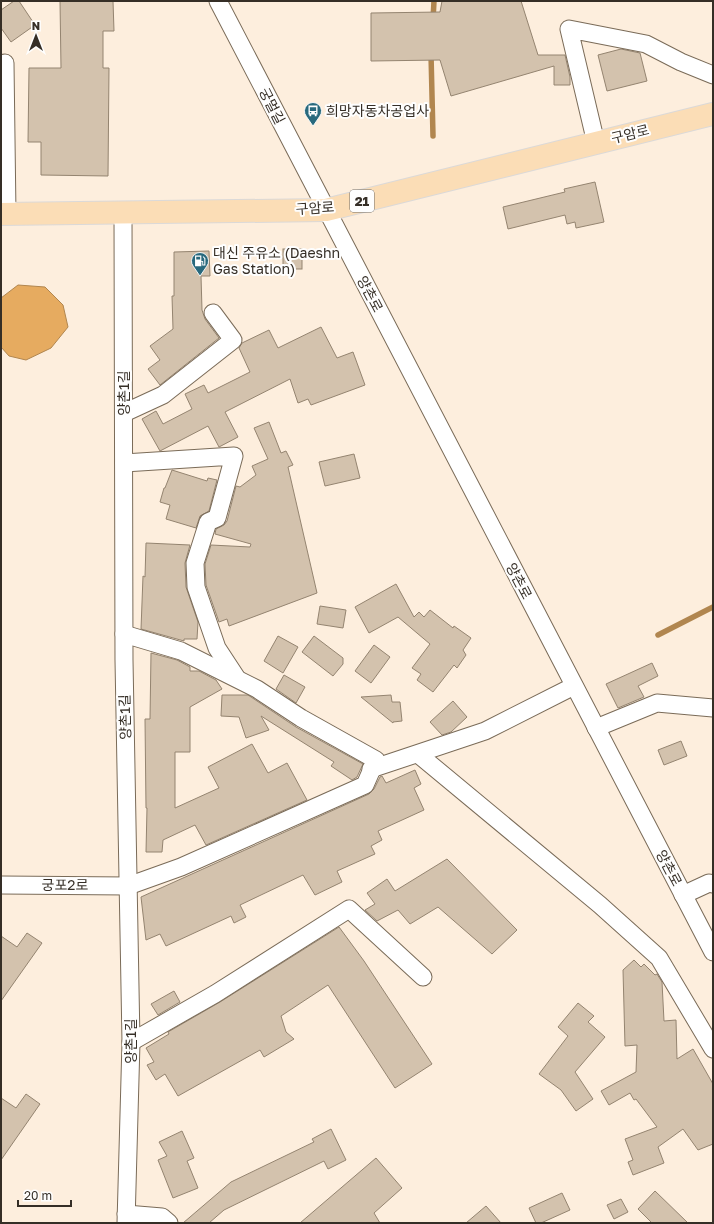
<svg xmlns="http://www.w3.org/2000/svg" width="714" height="1224" viewBox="0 0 714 1224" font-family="'Golos Text','Noto Sans KR',sans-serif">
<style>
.water{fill:#e6ab60;stroke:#b1864f}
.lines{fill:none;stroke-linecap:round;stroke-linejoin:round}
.stream{stroke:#b1864f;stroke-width:5.5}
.building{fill:#d3c2ad;stroke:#948470}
.minor-casing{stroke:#7a6b58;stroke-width:19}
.major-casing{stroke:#dbd9d8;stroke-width:24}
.minor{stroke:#fff;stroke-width:17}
.major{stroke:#fbddb6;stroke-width:22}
.labels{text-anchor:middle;stroke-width:4;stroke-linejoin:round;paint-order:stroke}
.shield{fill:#fefefe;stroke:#716c67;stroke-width:1}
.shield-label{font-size:13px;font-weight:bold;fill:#352e26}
.street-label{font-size:14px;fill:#352e26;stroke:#fefefe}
.poi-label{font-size:14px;fill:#352e26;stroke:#fefefe;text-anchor:start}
</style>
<rect width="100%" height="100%" fill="#fdeedd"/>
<!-- water -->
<polygon class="water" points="18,285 45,287 63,305 68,327 51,348 26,360 9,356 1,347 1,298"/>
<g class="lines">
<!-- stream -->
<g class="stream">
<polyline points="433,20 434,1"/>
<polyline points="431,54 433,136"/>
<polyline points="658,635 713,607"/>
</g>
</g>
<!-- building -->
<g class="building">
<polygon points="14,1 19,1 35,25 11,42 1,28 1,10"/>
<polygon points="60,1 113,1 114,31 103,31 103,68 109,68 108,176 41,175 41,142 28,142 29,68 61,68"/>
<polygon points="442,1 521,1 538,55 565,55 570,77 570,85 554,85 554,66 451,96 440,60 371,61 371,13 440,12"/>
<polygon points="621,49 640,53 647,81 607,91 598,55"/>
<polygon points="595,182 604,222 576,228 575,222 567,224 565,215 508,229 503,207 565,192 564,189"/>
<rect x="283" y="249" width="19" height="20"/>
<polygon points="209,251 210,276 201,276 202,310 205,319 219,338 160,385 148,369 160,360 150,346 173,329 172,296 174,296 174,252"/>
<polygon points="321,327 337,358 353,352 365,385 311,405 308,399 298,403 290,379 225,412 238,437 219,447 208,426 160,451 142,419 156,411 163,424 192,409 185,394 204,385 208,393 250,372 239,348 242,343 269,330 278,348"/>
<polygon points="269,422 281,453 286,451 293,465 288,467 317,593 229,626 227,619 219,622 206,585 205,564 211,545 250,547 251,544 215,534 216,529 224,525 227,521 236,486 240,487 256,475 252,466 268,459 254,428"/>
<polygon points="354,454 360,478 325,486 319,462"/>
<polygon points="172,470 207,481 208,478 217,480 209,511 200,516 196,528 166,519 170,505 160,502 164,488 165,488"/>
<polygon points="146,543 190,545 185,563 186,587 198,622 197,639 184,639 184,641 141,629 143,576 145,577"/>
<polygon points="396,584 414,617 419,612 424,617 430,610 453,628 454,626 471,638 463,650 466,655 457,668 454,665 433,692 417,680 421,674 412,668 430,644 398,617 369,633 355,607"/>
<polygon points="320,606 346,610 343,628 317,624"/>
<polygon points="278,636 298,647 283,673 264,661"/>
<polygon points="314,636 343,658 343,664 333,676 302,652"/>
<polygon points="374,645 390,657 371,683 355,671"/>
<polygon points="151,653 177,660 190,667 190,671 199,671 216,680 222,689 190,707 190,752 175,752 175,808 219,788 208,767 252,744 268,773 287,763 307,800 206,845 195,825 163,840 162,852 146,852 147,808 146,808 145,719 150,719"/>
<polygon points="652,663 658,676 638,686 644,697 618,708 606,684"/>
<polygon points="284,675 305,687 296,703 276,689"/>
<polygon points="222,695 248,695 296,727 363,764 357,777 352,780 331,766 334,762 261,716 269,730 246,738 239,717 221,716"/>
<polygon points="391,695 392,702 400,702 402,721 393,722 393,723 361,697"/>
<polygon points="453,701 467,717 451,732 442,735 430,722"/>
<polygon points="681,741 687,756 664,765 658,750"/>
<polygon points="415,770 421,784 414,788 424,810 378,831 382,840 371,846 375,854 337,871 342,882 315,895 303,875 240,905 246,917 234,923 231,916 166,946 160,934 146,940 141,897 369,794 374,789 380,777 382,776 386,783"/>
<polygon points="447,859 517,930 492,954 438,907 410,924 398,910 377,921 365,910 375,904 367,893 387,879 395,891"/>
<polygon points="339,927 364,961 432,1064 395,1088 328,985 281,1016 286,1032 294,1039 264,1057 260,1050 178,1096 165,1074 156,1080 147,1065 154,1062 146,1048 169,1034 168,1032 220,1002"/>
<polygon points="27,933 42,943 1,1001 1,936 17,947"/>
<polygon points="634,960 641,967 644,964 655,975 657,974 662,982 664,1021 676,1020 677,1059 693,1049 713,1084 713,1144 698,1150 683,1129 658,1147 664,1163 633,1175 628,1162 633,1160 625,1139 657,1127 636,1099 634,1100 630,1093 609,1105 601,1091 636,1072 637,1045 625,1046 623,970"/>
<polygon points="174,991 180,1002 158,1015 151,1004"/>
<polygon points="578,1003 594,1016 588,1022 605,1037 575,1072 593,1099 576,1111 561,1090 539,1074 568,1036 558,1027"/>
<polygon points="26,1094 40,1104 1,1160 1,1098 16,1108"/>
<polygon points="331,1129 346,1160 328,1169 324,1161 224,1210 209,1223 183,1223 231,1182 314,1142 312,1139"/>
<polygon points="182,1131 194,1158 187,1161 198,1188 173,1198 158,1160 167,1156 159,1142"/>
<polygon points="376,1158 402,1188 374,1213 380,1223 300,1223"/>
<polygon points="655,1191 688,1223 652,1223 638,1209"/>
<polygon points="562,1193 570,1210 541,1223 536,1223 529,1208"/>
<polygon points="621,1199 628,1212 614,1219 607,1205"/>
<polygon points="486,1206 501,1223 466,1223"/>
</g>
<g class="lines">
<defs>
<g id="minor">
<polyline points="218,1 713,952"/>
<polyline points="5,63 7,214"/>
<polyline points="596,143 569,29 646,44 681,62 713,75"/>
<polyline points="123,212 124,660 131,1042 126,1223"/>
<polyline points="124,413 163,395 233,340 213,313"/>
<polyline points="124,463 234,456 217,518 208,522 195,563 196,587 217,648 236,677"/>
<polyline points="596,728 657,703 713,708"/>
<polyline points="418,754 600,905 659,958 713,1049"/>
<polyline points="371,769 485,731 574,686"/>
<polyline points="1,885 128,886 181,867 365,785 376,760 301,718 257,689 181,651 124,634"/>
<polyline points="683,895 709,883 713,884"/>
<polyline points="131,1042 215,994 349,909 423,977"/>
<polyline points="126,1214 162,1217 169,1223"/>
</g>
<polyline id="major" points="1,214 326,210 713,114"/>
</defs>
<!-- minor casing -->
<use href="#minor" class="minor-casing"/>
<!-- major casing -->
<use href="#major" class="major-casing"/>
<!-- minor -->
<use href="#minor" class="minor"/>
<!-- major -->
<use href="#major" class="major"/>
</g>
<!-- icons -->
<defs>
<symbol id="bus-pin" viewBox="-11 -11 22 30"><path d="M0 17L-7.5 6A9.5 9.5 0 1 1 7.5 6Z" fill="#28697d" stroke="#fefefe"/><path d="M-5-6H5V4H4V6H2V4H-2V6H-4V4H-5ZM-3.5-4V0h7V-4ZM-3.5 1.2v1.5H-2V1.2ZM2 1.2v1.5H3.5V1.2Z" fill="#fff"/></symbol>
<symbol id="fuel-pin" viewBox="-11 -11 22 30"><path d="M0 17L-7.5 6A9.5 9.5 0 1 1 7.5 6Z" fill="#28697d" stroke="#fefefe"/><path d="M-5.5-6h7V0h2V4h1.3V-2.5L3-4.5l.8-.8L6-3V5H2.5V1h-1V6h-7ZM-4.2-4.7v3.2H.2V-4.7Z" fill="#fff"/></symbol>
</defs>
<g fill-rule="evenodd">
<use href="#bus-pin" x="303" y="101" width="20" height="27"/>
<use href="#fuel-pin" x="190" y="251" width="20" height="27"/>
</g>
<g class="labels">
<!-- shield labels -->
<rect class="shield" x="350" y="190" width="24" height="22" rx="3"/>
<g class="shield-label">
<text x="362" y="206">21</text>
</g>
<!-- street labels -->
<g class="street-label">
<text transform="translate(272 106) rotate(63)" y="5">궁멀길</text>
<text transform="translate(630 134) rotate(-14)" y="5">구암로</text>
<text transform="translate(315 208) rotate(-4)" y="5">구암로</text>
<text transform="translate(370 294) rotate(62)" y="5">양촌로</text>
<text transform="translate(124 393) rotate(-90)" y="5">양촌1길</text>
<text transform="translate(519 581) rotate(62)" y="5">양촌로</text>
<text transform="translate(125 717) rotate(-91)" y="5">양촌1길</text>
<text transform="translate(669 868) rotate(62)" y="5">양촌로</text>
<text x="65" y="890">궁포2로</text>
<text transform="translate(131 1041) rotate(-90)" y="5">양촌1길</text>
</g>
<!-- poi labels -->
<g class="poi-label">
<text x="326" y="116">희망자동차공업사</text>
<text x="213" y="258">대신 주유소 (Daeshn<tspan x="213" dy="16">Gas Station)</tspan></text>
</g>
</g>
<!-- border -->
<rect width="714" height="1224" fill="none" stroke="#352e26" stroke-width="4"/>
<!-- north arrow -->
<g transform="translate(36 36)" stroke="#fefefe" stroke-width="3" paint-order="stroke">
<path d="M0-3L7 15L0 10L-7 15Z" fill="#352e26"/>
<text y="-6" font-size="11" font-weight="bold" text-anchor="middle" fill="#352e26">N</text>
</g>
<!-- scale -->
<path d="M18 1200v6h53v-6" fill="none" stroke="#352e26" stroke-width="2"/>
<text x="24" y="1200" font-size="12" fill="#352e26" stroke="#fefefe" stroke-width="3" paint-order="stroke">20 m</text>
</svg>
